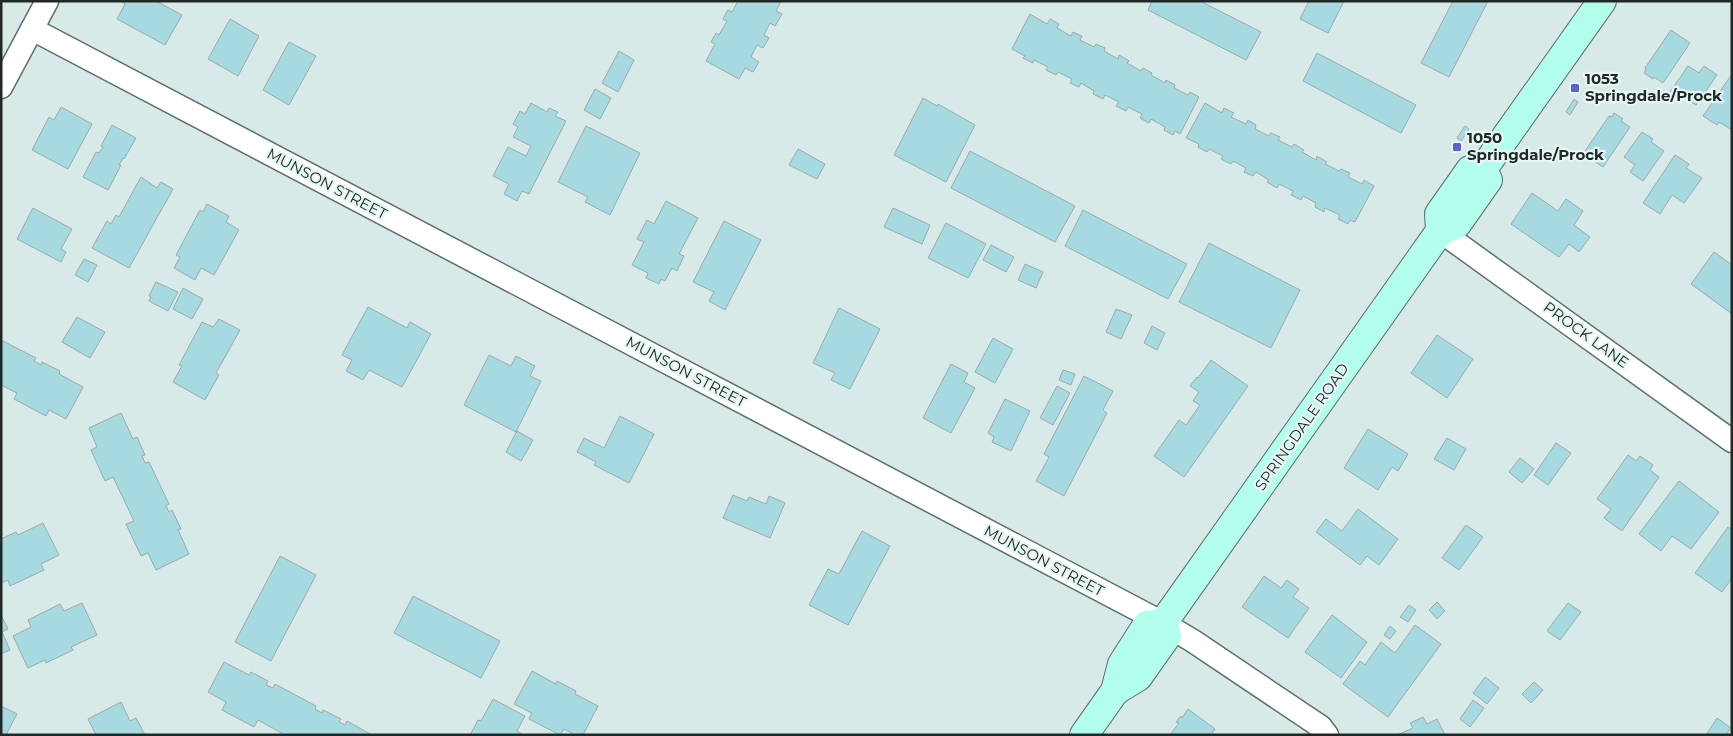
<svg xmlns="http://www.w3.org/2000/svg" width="1733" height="736" viewBox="0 0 1733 736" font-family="Montserrat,sans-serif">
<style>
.building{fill:#a7d9e0;stroke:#9aabae}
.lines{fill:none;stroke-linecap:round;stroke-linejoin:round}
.minor-casing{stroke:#5e6f6d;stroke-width:25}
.secondary-casing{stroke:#5e6f6d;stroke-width:30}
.minor{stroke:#fff;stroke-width:22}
.secondary{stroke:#b3fded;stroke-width:28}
.poi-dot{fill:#625dd6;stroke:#e5f7f5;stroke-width:2}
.labels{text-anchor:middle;stroke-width:4.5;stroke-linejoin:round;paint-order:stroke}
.poi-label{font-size:15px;font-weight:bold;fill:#212827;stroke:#e5f7f5;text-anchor:start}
.street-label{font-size:15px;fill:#212827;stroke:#e5f7f5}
</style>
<rect width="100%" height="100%" fill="#d7eae8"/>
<!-- building -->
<g class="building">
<polygon points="121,1 156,1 182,15 165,45 117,19 125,4"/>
<polygon points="738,1 781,1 776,11 782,14 775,26 770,23 764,35 769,38 763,48 757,45 751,57 759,62 753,72 745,68 739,79 706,61 715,44 711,42 716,33 719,35 727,21 723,19 728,10 732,12"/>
<polygon points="1152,1 1200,1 1261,32 1246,60 1148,10"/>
<polygon points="1309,1 1344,1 1328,33 1300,19"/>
<polygon points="1453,1 1488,1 1449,77 1421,63"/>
<polygon points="1030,14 1047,24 1050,19 1059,24 1057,28 1071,36 1073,32 1082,36 1080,40 1094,47 1096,44 1105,48 1104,51 1118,59 1119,55 1129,61 1127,63 1141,71 1143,68 1152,73 1151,75 1165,83 1166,80 1175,85 1174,88 1188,95 1190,92 1199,97 1180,134 1175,131 1173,135 1164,130 1165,127 1151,119 1149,123 1140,118 1142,114 1128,107 1126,111 1116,106 1119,102 1105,95 1103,99 1093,94 1094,91 1081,83 1079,87 1070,83 1072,79 1058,72 1056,75 1046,70 1048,67 1034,60 1033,63 1023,58 1025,56 1012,49"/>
<polygon points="230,19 259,36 238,76 208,59"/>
<polygon points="1671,30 1690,43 1663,83 1654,77 1653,79 1644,73 1646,69 1645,68"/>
<polygon points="289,42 316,56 289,105 263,90"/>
<polygon points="619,51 634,60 618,92 602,83"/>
<polygon points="1317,53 1416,105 1401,133 1303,81"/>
<polygon points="1688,66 1699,73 1704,66 1717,75 1696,105 1683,97 1681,100 1670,92"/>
<polygon points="1732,74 1732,130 1719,122 1717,125 1703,116"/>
<polygon points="595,89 611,98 600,119 584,110"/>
<polygon points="923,98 937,106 938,104 975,125 946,182 894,155"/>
<polygon points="1574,99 1578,102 1570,115 1566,112"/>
<polygon points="531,103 547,112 549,108 558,112 555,116 566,121 529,194 522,191 517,201 504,194 509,184 493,176 508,147 526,156 531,146 513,137 518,127 513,124 520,111 525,114"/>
<polygon points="1205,103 1222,113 1224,108 1234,113 1231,117 1246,124 1248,120 1256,125 1255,129 1269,136 1271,133 1280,137 1278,140 1292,147 1294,144 1304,150 1302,152 1316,160 1317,156 1327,162 1325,164 1339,171 1341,169 1350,173 1348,177 1362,184 1364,180 1374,186 1355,222 1350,220 1348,224 1338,219 1340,215 1325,208 1324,212 1315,207 1316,203 1303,196 1301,200 1291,195 1293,191 1279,184 1277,188 1267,182 1269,180 1256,172 1253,176 1244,172 1246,168 1233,161 1231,164 1221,159 1223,156 1209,149 1207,152 1198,147 1199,144 1186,138"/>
<polygon points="61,107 92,124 68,169 32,150 49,117 54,120"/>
<polygon points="1614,113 1623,119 1621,121 1630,127 1603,167 1583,154 1609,116 1612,117"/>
<polygon points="112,125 136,138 124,159 123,158 119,165 121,165 108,190 83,177 96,152 99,153 103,147 101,146"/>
<polygon points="586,126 640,153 610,215 585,202 588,197 558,182"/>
<polygon points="1465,126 1469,129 1461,141 1457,138"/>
<polygon points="1642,132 1653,139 1651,142 1664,151 1643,181 1630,172 1635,165 1624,157"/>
<polygon points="798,149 825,164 817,179 789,165"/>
<polygon points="970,151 1075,206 1055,242 951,188"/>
<polygon points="1675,155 1689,164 1686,168 1702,178 1684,203 1672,195 1660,214 1643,203"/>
<polygon points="141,177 157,188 161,182 173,189 129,268 92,248 107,221 111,224 116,215 119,217"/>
<polygon points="1532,193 1558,211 1566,199 1583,211 1574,225 1590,237 1579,252 1569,244 1559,257 1511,224"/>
<polygon points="666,201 698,218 679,254 684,256 677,271 672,268 665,281 661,279 659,284 646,278 648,273 632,265 644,242 637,239 647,220 654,224"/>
<polygon points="207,204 229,216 226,222 239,230 214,275 201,268 195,280 174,268 180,257 176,255 200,210 203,212"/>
<polygon points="33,208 72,229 61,249 66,252 61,262 17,239"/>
<polygon points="893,208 930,225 922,244 884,227"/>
<polygon points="1083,210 1187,264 1168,299 1065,246"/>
<polygon points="724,221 761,240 725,310 709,301 714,292 693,282"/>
<polygon points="946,223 986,244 968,278 928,258"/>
<polygon points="1209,243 1300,290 1271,348 1179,302"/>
<polygon points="991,245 1014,257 1006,272 983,260"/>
<polygon points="1714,252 1732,265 1732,314 1691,284"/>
<polygon points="84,259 97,265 88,282 75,275"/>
<polygon points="1025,264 1043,272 1036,288 1018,280"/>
<polygon points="156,282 178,292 168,311 149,301 151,297 149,296"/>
<polygon points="183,288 203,299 192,319 173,309"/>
<polygon points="368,307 407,328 410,322 431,334 402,387 369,370 363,380 346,371 352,360 342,355"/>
<polygon points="839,308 880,329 850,389 831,380 835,373 813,363"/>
<polygon points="1116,309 1132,315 1121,339 1106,332"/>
<polygon points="77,317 105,332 90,358 62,342"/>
<polygon points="219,319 240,330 216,373 219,375 205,400 173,382 182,366 179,365 202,322 213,327"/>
<polygon points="1152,326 1165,333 1157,350 1144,343"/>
<polygon points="1437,335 1473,359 1447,398 1411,373"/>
<polygon points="993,338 1013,349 995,383 975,372"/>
<polygon points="1,340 36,358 34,361 41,365 42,362 60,371 59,374 83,387 66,419 49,410 46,416 14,399 17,393 1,385"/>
<polygon points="489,355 511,366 516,356 535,366 530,376 541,381 516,432 464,405"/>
<polygon points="1211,360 1248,386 1184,477 1154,456 1179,420 1186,425 1200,405 1193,401 1199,392 1190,386 1197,377 1198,378"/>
<polygon points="951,364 968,373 964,382 975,388 951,433 923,418"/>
<polygon points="1063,370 1075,374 1071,385 1059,380"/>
<polygon points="1084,376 1113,391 1103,410 1107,413 1064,496 1036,481 1049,457 1044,454"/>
<polygon points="1057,386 1070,393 1053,425 1040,418"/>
<polygon points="1005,399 1030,411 1011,451 992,442 994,437 988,433"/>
<polygon points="121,413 133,439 137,437 145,455 142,456 145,463 149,462 169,504 166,506 169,512 172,510 181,529 178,530 189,554 156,570 148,553 141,556 126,524 134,521 113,477 105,481 91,450 97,447 89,428"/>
<polygon points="620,416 654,434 629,483 594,465 596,462 577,452 584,438 604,448"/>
<polygon points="1368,429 1408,454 1398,471 1392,467 1378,490 1344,468"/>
<polygon points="517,431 533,440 521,461 506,452"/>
<polygon points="1447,438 1466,449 1454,470 1434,459"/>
<polygon points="1556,443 1571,453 1548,485 1534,475"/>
<polygon points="1628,455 1636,461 1640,456 1653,465 1650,470 1659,477 1622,531 1604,518 1611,509 1597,499"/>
<polygon points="1520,458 1534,469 1522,483 1509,472"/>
<polygon points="1679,481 1719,512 1691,549 1672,536 1661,551 1639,534"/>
<polygon points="733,495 747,501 749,497 766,504 769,496 785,503 770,538 723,518"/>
<polygon points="1358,509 1398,539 1379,565 1367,556 1360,565 1316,532 1326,519 1342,531"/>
<polygon points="43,523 59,555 41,564 44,570 10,586 8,580 1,583 1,539 16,532 18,535"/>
<polygon points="1466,525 1483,537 1459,570 1442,558"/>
<polygon points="1728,527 1732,530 1732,578 1722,592 1695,573"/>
<polygon points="862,531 890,546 848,625 809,605 828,569 839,574"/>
<polygon points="280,556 316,575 271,661 235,642"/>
<polygon points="1264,576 1281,588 1287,580 1299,589 1293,597 1309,608 1288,638 1242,607"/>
<polygon points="413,596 500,641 481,678 394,633"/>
<polygon points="1437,602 1445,611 1437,619 1429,610"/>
<polygon points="82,603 97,635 71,647 73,650 46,663 45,660 28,668 13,636 31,627 28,620 60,604 64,611"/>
<polygon points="1568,603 1581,612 1560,640 1547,631"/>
<polygon points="1409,605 1416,610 1408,622 1400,617"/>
<polygon points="1,615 8,629 2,632 10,650 1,654"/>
<polygon points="1332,615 1367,642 1341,678 1305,652"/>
<polygon points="1415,625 1441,644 1388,717 1343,684 1360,661 1365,665 1381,642 1395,653"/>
<polygon points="1390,626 1396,631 1390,639 1384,635"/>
<polygon points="224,662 249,675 251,672 268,681 266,685 273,688 275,684 316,706 315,709 322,713 323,710 341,719 339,722 345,725 347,721 372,735 285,735 258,720 254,727 222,710 226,702 208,692"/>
<polygon points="532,671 556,684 557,681 576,691 575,694 598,706 583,735 575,735 564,729 560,735 529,719 532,713 514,704"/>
<polygon points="1485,677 1499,688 1487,704 1473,693"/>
<polygon points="1534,682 1543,690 1531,703 1522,694"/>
<polygon points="493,699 525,716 517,731 523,735 470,735 478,720 481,721"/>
<polygon points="1473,700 1484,708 1470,727 1460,719"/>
<polygon points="121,702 130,721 136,718 145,735 96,735 88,719"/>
<polygon points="1,706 17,714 6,735 1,735"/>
<polygon points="1188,709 1215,729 1211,735 1170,735 1179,723 1176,722 1181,716 1182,718"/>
<polygon points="1423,717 1427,724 1437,719 1445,735 1397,735 1413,728 1410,723"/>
<polygon points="1717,718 1731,728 1726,735 1706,735"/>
</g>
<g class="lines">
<defs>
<g id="minor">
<polyline points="32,29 1163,623 1193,641 1321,727 1327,735"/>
<polyline points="1,87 47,1"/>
<polyline points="1440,231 1732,441"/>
</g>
<g id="secondary">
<polyline points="1483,169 1602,1"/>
<polyline points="1440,231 1439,214 1470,170 1483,169"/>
<polyline points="1115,691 1138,677 1167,636 1163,623"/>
<polyline points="1084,735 1115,691 1122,664 1147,625 1163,623 1440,231 1457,224 1488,180 1483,169"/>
</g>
</defs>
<!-- minor casing -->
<use href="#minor" class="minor-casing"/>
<!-- secondary casing -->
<use href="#secondary" class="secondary-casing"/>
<!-- minor -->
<use href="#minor" class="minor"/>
<!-- secondary -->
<use href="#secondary" class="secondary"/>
</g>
<!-- markers -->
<g class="poi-dot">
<rect x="1570" y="83" width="10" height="10" rx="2.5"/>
<rect x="1452" y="142" width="10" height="10" rx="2.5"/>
</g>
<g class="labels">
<!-- poi labels -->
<g class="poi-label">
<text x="1585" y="84">1053<tspan x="1585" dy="17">Springdale/Prock</tspan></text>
<text x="1467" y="143">1050<tspan x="1467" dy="17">Springdale/Prock</tspan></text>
</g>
<!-- street labels -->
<g class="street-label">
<text transform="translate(327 184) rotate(28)" y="5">MUNSON STREET</text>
<text transform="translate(1586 335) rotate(36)" y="5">PROCK LANE</text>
<text transform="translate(686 372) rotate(28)" y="5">MUNSON STREET</text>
<text transform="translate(1302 427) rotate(-55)" y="5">SPRINGDALE ROAD</text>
<text transform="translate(1044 561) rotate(28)" y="5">MUNSON STREET</text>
</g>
</g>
<!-- border -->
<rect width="1733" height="736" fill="none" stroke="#212827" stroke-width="5"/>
</svg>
